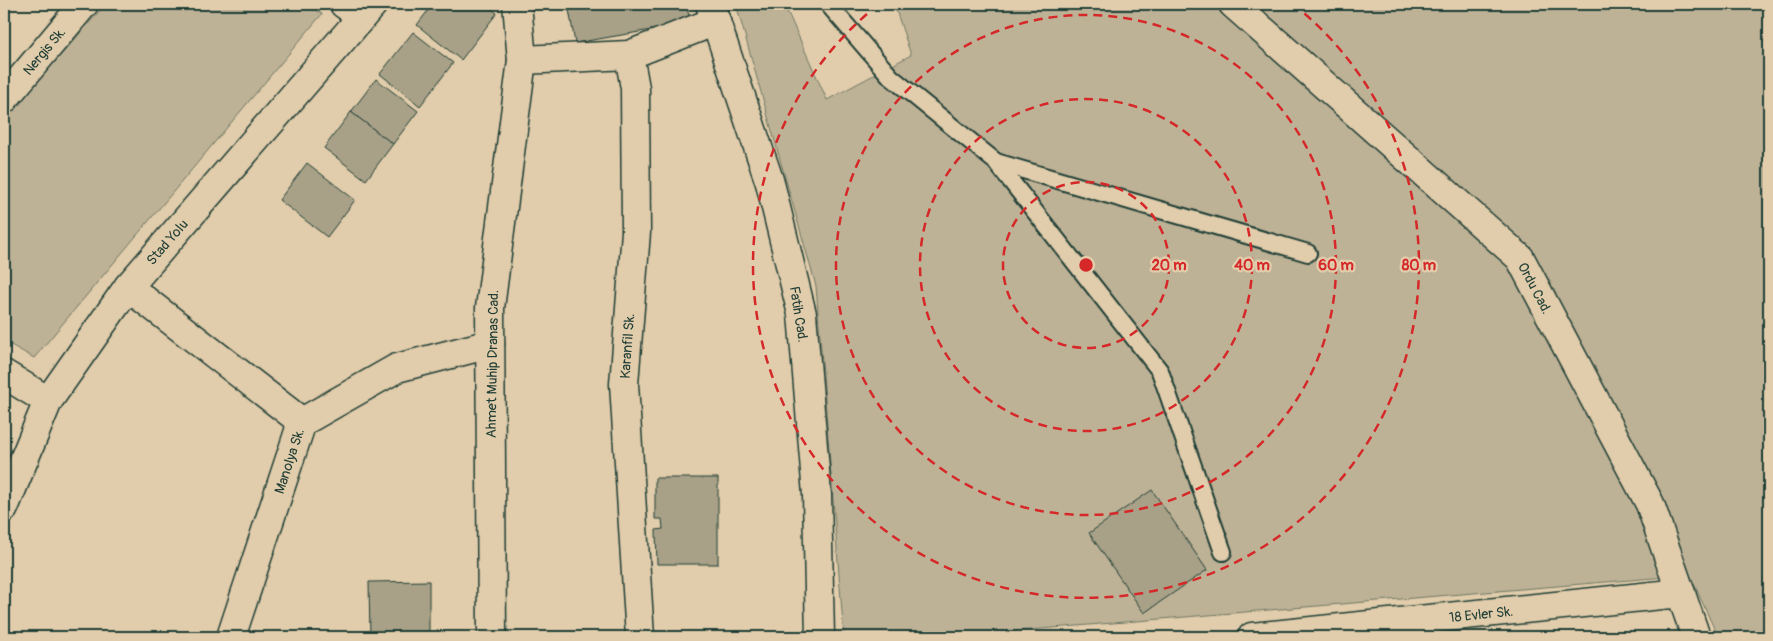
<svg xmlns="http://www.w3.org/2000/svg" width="1773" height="641" viewBox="0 0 1773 641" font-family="Pangolin,sans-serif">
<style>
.green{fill:#beb296;stroke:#6e7865}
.building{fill:#a8a188;stroke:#1f3d34}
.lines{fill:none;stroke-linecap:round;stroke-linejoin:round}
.service-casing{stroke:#1f3d34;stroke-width:20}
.minor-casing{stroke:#1f3d34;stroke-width:31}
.tertiary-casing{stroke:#1f3d34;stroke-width:31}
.secondary-casing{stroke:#1f3d34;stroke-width:31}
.trunk-casing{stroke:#1f3d34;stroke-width:31}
.service{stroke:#e1ccab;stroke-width:16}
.minor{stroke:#e1ccab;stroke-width:28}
.tertiary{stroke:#e1ccab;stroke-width:28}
.secondary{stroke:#e1ccab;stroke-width:28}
.trunk{stroke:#e1ccab;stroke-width:28}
.ring{fill:none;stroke:#d62828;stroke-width:2.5;stroke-dasharray:9 6}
.labels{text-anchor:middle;stroke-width:4.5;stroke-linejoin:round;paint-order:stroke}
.street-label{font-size:14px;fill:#1f3d34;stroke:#e1ccab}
.centre{fill:#d62828;stroke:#e1ccab;stroke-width:2.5}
.ring-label{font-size:15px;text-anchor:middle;font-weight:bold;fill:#d62828;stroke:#e1ccab;stroke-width:4.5;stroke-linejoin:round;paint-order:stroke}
</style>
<rect width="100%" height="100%" fill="#e1ccab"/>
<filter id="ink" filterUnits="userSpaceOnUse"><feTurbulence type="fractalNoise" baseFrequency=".02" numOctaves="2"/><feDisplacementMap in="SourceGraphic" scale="10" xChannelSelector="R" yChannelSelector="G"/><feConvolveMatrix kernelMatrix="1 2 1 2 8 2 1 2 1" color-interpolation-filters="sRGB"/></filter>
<g filter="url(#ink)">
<!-- green -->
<g class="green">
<polygon points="106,4 306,4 322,14 34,358 4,341 4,119"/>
<polygon points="736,4 784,4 827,100 911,55 894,4 1769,4 1769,637 1718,637 1690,575 944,637 844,637 816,286"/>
</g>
<!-- building -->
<g class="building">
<polygon points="433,4 485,4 497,13 461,60 417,25"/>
<polygon points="568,4 685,4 692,23 575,43"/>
<polygon points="413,32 453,63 420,106 380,74"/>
<polygon points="376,79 418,111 393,144 351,112"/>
<polygon points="351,112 393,144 366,180 324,148"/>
<polygon points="307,163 355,200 327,237 279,200"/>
<polygon points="655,478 718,478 718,564 657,564 656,530 663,529 662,519 655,519"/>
<polygon points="1152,490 1207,570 1144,613 1089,533"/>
<polygon points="429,581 429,637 370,637 369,582"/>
</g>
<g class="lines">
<defs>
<g id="service">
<polyline points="828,4 891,77 996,162 1160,371 1223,552"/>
<polyline points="996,162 1308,253"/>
</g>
<g id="minor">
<polyline points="344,4 362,16"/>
<polyline points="629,55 635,88 636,232 624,384 640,637"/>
<polyline points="522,60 629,55 716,21"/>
<polyline points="4,99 84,4"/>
<polyline points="128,287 302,422"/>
<polyline points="4,374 48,401"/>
<polyline points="231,637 302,422 397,368 490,344"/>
<polyline points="1252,637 1681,593"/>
</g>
<g id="tertiary">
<polyline points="4,508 48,401 128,287 373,4"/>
<polyline points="492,637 490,308 522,60 517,4"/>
</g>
<polyline id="secondary" points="1233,4 1520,258 1650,504 1696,637"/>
<polyline id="trunk" points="710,4 770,183 802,314 817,495 820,637"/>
</defs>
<!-- service casing -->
<use href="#service" class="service-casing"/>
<!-- minor casing -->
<use href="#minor" class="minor-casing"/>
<!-- tertiary casing -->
<use href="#tertiary" class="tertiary-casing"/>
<!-- secondary casing -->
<use href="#secondary" class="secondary-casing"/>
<!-- trunk casing -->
<use href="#trunk" class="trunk-casing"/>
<!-- service -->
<use href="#service" class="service"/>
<!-- minor -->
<use href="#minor" class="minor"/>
<!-- tertiary -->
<use href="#tertiary" class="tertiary"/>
<!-- secondary -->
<use href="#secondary" class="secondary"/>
<!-- trunk -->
<use href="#trunk" class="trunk"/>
</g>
</g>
<!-- distance rings -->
<g class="ring">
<circle cx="1086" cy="265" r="83"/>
<circle cx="1086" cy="265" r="166"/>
<circle cx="1086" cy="265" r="250"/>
<path d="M1293 4A333 333 0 1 1 879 4"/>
</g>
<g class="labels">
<!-- street labels -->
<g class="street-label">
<text transform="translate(44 51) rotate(-50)" y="5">Nergis Sk.</text>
<text transform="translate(167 242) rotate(-49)" y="5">Stad Yolu</text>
<text transform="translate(1535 288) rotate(62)" y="5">Ordu Cad.</text>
<text transform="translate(799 314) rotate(81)" y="5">Fatih Cad.</text>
<text transform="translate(627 346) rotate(-86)" y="5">Karanfil Sk.</text>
<text transform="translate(492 364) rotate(-89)" y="5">Ahmet Muhip Dranas Cad.</text>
<text transform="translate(289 461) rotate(-72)" y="5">Manolya Sk.</text>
<text transform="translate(1481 614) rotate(-6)" y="5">18 Evler Sk.</text>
</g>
</g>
<circle cx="1086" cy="265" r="8" class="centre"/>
<g class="ring-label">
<text x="1169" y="270">20 m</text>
<text x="1252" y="270">40 m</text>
<text x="1336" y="270">60 m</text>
<text x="1419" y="270">80 m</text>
</g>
<!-- margin -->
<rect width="1773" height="641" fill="none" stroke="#e1ccab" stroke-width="20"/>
<rect x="10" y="10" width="1753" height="621" fill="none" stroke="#1f3d34" stroke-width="2" filter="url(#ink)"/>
</svg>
